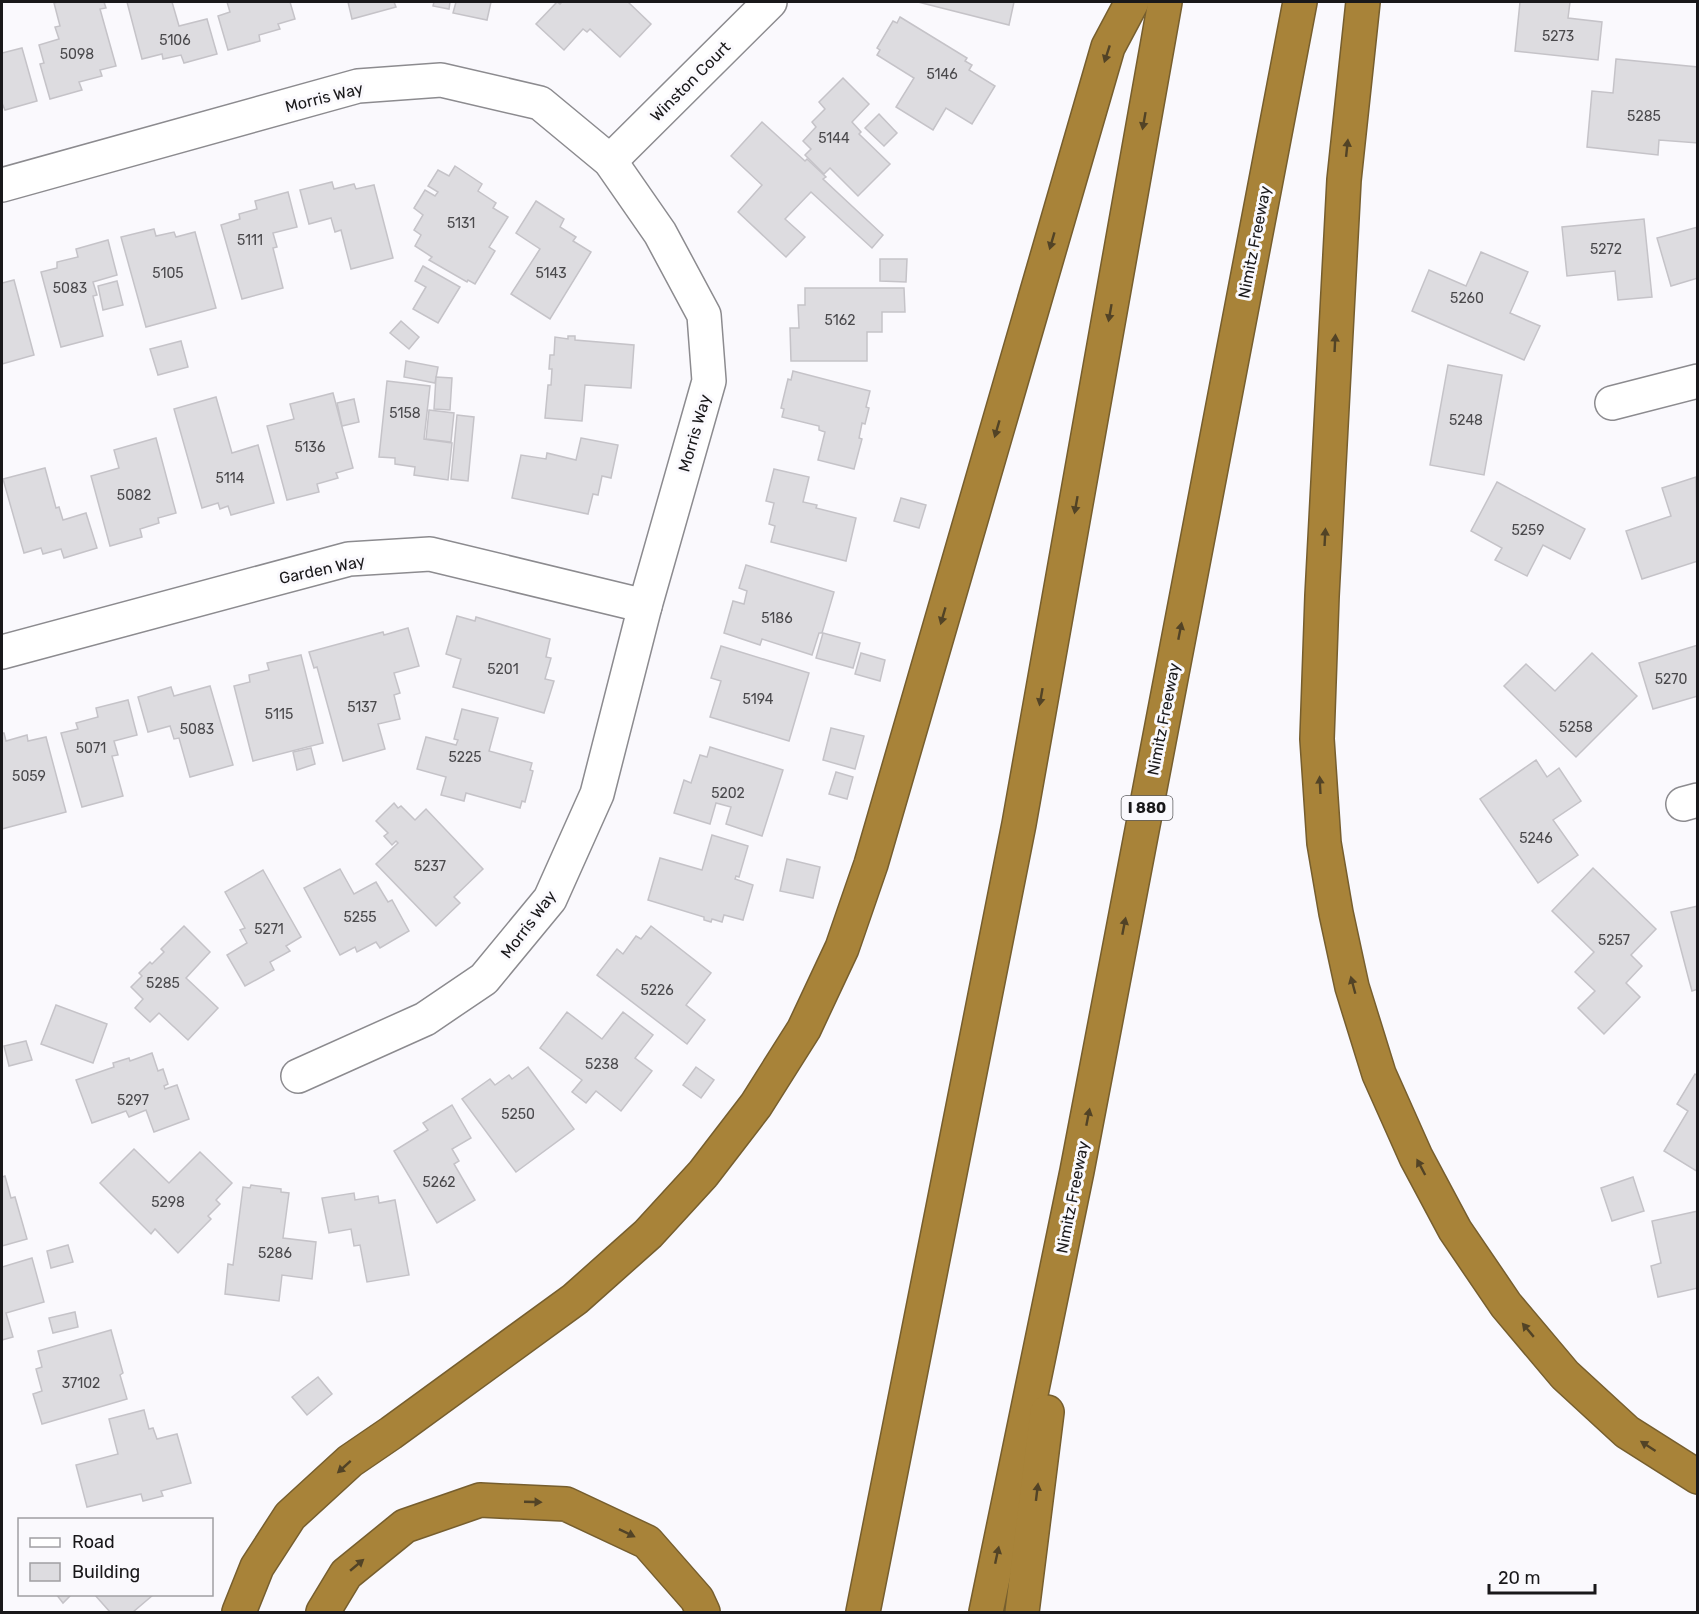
<svg xmlns="http://www.w3.org/2000/svg" width="1699" height="1614" viewBox="0 0 1699 1614" font-family="Rubik,sans-serif">
<style>
.building{fill:#dddce0;stroke:#c5c3c8;stroke-width:1.5}
.lines{fill:none;stroke-linecap:round;stroke-linejoin:round}
.street-casing{stroke:#8c8b8f;stroke-width:36}
.highway-casing{stroke:#765e2e;stroke-width:36}
.street{stroke:#fff;stroke-width:33}
.highway{stroke:#a88339;stroke-width:33}
.oneway{fill:#524326}
.labels{text-anchor:middle;stroke-width:6;stroke-linejoin:round;paint-order:stroke}
.number-label{font-size:14px;fill:#4a494c}
.shield{fill:#faf9fd;stroke:#5c5c5e;stroke-width:1.5}
.shield-label{font-size:15px;font-weight:bold;fill:#19181a}
.street-label{font-size:16px;fill:#19181a;stroke:#faf9fd}
</style>
<rect width="100%" height="100%" fill="#faf9fd"/>
<!-- building -->
<g class="building">
<polygon points="58,2 104,2 106,8 100,9 116,66 100,70 102,76 79,82 82,90 50,99 40,64 44,63 39,45 59,39 55,27 60,26 54,3"/>
<polygon points="127,2 172,2 179,26 207,19 217,54 184,63 181,55 163,59 162,54 142,59"/>
<polygon points="227,2 290,2 295,19 278,24 280,29 259,35 260,41 228,50 218,16 230,12"/>
<polygon points="348,2 394,2 396,7 352,19"/>
<polygon points="434,2 450,2 449,9 433,6"/>
<polygon points="456,2 491,2 487,20 453,13"/>
<polygon points="557,2 560,4 562,2 628,2 651,24 620,57 590,29 587,32 583,29 564,50 536,24"/>
<polygon points="918,2 1014,2 1009,25"/>
<polygon points="1520,2 1570,2 1568,18 1602,22 1598,60 1515,51"/>
<polygon points="900,17 967,58 965,61 972,65 969,70 995,86 972,124 946,108 933,130 896,107 914,78 877,55 880,50 877,48 893,21 897,23"/>
<polygon points="22,48 37,101 5,110 2,103 2,53"/>
<polygon points="1616,59 1698,67 1698,143 1659,140 1658,155 1587,147 1592,91 1613,93"/>
<polygon points="843,78 869,104 852,122 861,132 859,134 890,164 858,196 830,168 824,174 805,155 811,149 803,141 816,127 812,122 825,109 819,102"/>
<polygon points="879,114 897,133 884,146 865,128"/>
<polygon points="762,122 805,161 807,159 826,177 823,179 883,235 872,248 811,192 785,219 805,237 786,257 738,212 762,185 731,156"/>
<polygon points="455,166 482,184 478,191 496,203 493,208 508,217 489,247 495,251 475,284 468,280 467,282 429,260 432,257 415,246 421,235 414,230 423,215 414,208 425,190 435,196 438,192 428,186 438,170 449,176"/>
<polygon points="332,182 334,189 354,184 356,189 374,185 393,258 351,269 341,230 335,232 331,218 309,224 300,190"/>
<polygon points="288,192 297,227 273,233 277,247 273,248 283,288 242,299 221,225 240,219 239,214 257,209 255,201"/>
<polygon points="536,201 564,219 560,227 576,237 573,241 591,252 550,319 511,294 540,249 516,233"/>
<polygon points="1644,219 1652,297 1618,300 1615,271 1567,276 1562,227"/>
<polygon points="1698,227 1698,278 1671,286 1657,238"/>
<polygon points="154,229 156,236 174,232 176,237 195,232 216,308 146,327 121,237"/>
<polygon points="108,240 117,275 93,282 97,295 93,296 103,336 61,347 41,272 57,268 57,262 78,257 76,249"/>
<polygon points="1481,252 1528,272 1510,313 1540,326 1524,360 1412,311 1429,270 1466,286"/>
<polygon points="880,259 907,259 906,282 880,281"/>
<polygon points="423,266 460,287 438,323 413,309 426,287 415,281"/>
<polygon points="14,280 34,355 2,364 2,283"/>
<polygon points="117,281 123,305 103,310 98,286"/>
<polygon points="805,288 904,288 905,312 882,312 882,332 867,332 867,361 791,361 790,328 799,328 798,305 805,305"/>
<polygon points="401,321 419,337 409,349 390,333"/>
<polygon points="568,336 575,336 575,340 634,345 631,388 585,385 582,421 545,418 548,385 551,385 552,369 549,369 550,355 554,355 555,337 568,339"/>
<polygon points="181,341 188,367 158,375 150,349"/>
<polygon points="406,361 438,367 435,383 404,377"/>
<polygon points="1448,365 1502,375 1484,475 1430,465"/>
<polygon points="793,371 870,391 866,407 869,408 865,424 862,423 859,438 862,439 854,469 818,460 825,432 819,430 819,426 782,417 784,409 781,408 788,379 791,380"/>
<polygon points="436,377 452,378 450,410 434,409"/>
<polygon points="387,381 430,386 424,439 452,443 448,480 414,475 415,467 395,464 395,458 379,457"/>
<polygon points="333,393 353,468 336,473 338,478 317,484 319,492 287,500 267,426 294,419 290,404"/>
<polygon points="216,397 232,453 258,445 274,503 231,515 228,506 220,509 218,503 202,508 174,409"/>
<polygon points="354,399 359,422 342,426 337,403"/>
<polygon points="429,410 454,413 451,442 426,439"/>
<polygon points="457,415 474,417 468,481 451,479"/>
<polygon points="156,438 176,513 158,518 159,523 140,529 142,537 110,546 91,476 119,468 114,450"/>
<polygon points="581,438 618,445 611,478 602,476 598,495 593,494 588,514 512,498 521,455 546,459 547,453 576,460"/>
<polygon points="45,468 56,508 59,507 63,520 86,513 97,548 64,558 61,549 43,554 41,548 24,553 3,479"/>
<polygon points="774,469 809,477 803,502 817,505 816,508 856,518 846,561 771,542 775,526 769,524 774,503 766,501"/>
<polygon points="1696,477 1698,561 1642,579 1626,531 1671,516 1662,488"/>
<polygon points="1497,482 1585,529 1570,559 1543,545 1527,576 1495,560 1502,548 1471,531"/>
<polygon points="901,498 926,505 919,528 894,521"/>
<polygon points="746,565 834,592 822,633 819,633 812,655 762,639 760,645 724,633 733,601 744,604 747,591 739,588"/>
<polygon points="457,616 475,621 476,617 550,639 546,657 551,658 545,679 554,681 544,713 453,687 461,659 446,654"/>
<polygon points="408,628 419,666 394,673 400,693 394,695 400,719 378,724 385,749 343,761 317,667 314,668 309,652 383,632 384,635"/>
<polygon points="823,633 860,643 853,668 816,658"/>
<polygon points="1698,645 1698,696 1653,709 1639,663"/>
<polygon points="721,646 809,673 789,741 710,717 721,681 711,678"/>
<polygon points="861,653 885,660 880,681 855,674"/>
<polygon points="1592,653 1637,696 1576,757 1504,686 1526,664 1555,691"/>
<polygon points="301,655 323,743 253,761 234,686 250,682 249,675 269,670 267,663"/>
<polygon points="210,686 233,765 190,777 179,738 174,739 170,726 148,732 138,697 171,687 174,696"/>
<polygon points="128,700 137,735 114,741 118,755 112,756 123,796 82,807 61,733 78,729 76,723 98,717 96,708"/>
<polygon points="462,709 498,718 489,751 532,763 530,770 533,771 525,802 522,801 520,808 466,793 464,801 441,795 446,777 417,769 426,737 456,745 458,740 454,739"/>
<polygon points="831,728 864,736 855,769 823,760"/>
<polygon points="2,733 4,733 6,741 27,735 28,741 46,737 66,812 2,829"/>
<polygon points="710,747 783,770 762,836 726,824 731,807 716,803 710,824 674,813 684,780 691,783 700,755 707,757"/>
<polygon points="311,748 315,764 297,770 293,752"/>
<polygon points="1536,760 1547,777 1559,768 1581,801 1553,820 1578,855 1538,883 1480,799"/>
<polygon points="836,772 853,777 847,799 829,794"/>
<polygon points="394,803 398,808 401,806 415,820 426,809 483,869 454,897 460,903 436,926 376,864 398,843 396,841 392,845 384,836 388,833 376,821"/>
<polygon points="712,835 748,846 739,877 736,876 735,879 753,885 743,920 724,915 722,922 712,919 711,922 704,920 704,917 648,900 660,858 702,870"/>
<polygon points="787,859 820,867 813,898 780,891"/>
<polygon points="1593,868 1656,929 1631,955 1642,966 1626,983 1640,997 1604,1034 1578,1008 1595,991 1575,972 1594,952 1552,911"/>
<polygon points="340,869 354,894 376,882 388,902 392,900 409,931 380,948 376,942 357,952 355,947 340,955 304,888"/>
<polygon points="263,870 301,937 286,946 290,951 270,962 274,970 245,986 227,955 247,943 240,930 245,928 225,892"/>
<polygon points="1698,906 1698,989 1692,991 1671,912"/>
<polygon points="184,926 210,952 186,978 218,1008 188,1040 159,1013 150,1022 135,1008 143,999 131,987 142,976 139,973 150,962 152,964 164,952 161,949"/>
<polygon points="651,926 711,973 686,1005 705,1020 687,1044 597,975 617,949 623,954 636,936 641,939"/>
<polygon points="56,1005 107,1024 93,1063 41,1044"/>
<polygon points="567,1012 602,1039 623,1012 653,1035 635,1058 652,1071 621,1111 596,1091 586,1103 572,1092 582,1080 540,1048"/>
<polygon points="26,1041 32,1060 9,1066 4,1046"/>
<polygon points="152,1053 158,1071 163,1069 168,1084 164,1086 165,1089 177,1085 189,1119 154,1132 146,1110 129,1117 126,1111 92,1123 76,1080 114,1067 113,1063 129,1058 130,1061"/>
<polygon points="528,1067 574,1129 516,1172 462,1099 490,1079 495,1085 509,1075 512,1079"/>
<polygon points="696,1067 714,1080 701,1098 683,1085"/>
<polygon points="1695,1074 1698,1076 1698,1172 1664,1151 1688,1111 1677,1104"/>
<polygon points="452,1105 471,1138 452,1149 459,1161 454,1164 475,1200 437,1223 394,1151 428,1130 423,1123"/>
<polygon points="134,1149 169,1183 200,1152 232,1183 216,1200 220,1204 208,1216 211,1219 178,1253 155,1229 151,1234 100,1183"/>
<polygon points="5,1176 11,1198 15,1197 27,1239 2,1246 2,1177"/>
<polygon points="1633,1177 1644,1211 1612,1221 1601,1188"/>
<polygon points="251,1185 281,1189 281,1192 289,1193 283,1238 316,1242 312,1279 282,1275 279,1301 225,1294 228,1264 233,1265 243,1187 250,1188"/>
<polygon points="354,1193 355,1200 378,1196 379,1203 395,1200 409,1275 367,1282 360,1245 354,1246 351,1229 329,1233 322,1198"/>
<polygon points="1698,1211 1698,1288 1658,1297 1651,1266 1661,1263 1652,1221"/>
<polygon points="68,1245 73,1262 51,1268 47,1251"/>
<polygon points="32,1258 44,1302 6,1313 13,1337 2,1340 2,1267"/>
<polygon points="75,1312 78,1327 53,1333 49,1318"/>
<polygon points="111,1330 123,1373 120,1375 127,1399 42,1424 33,1394 42,1391 36,1369 42,1367 38,1351"/>
<polygon points="318,1377 332,1394 307,1415 292,1397"/>
<polygon points="144,1410 149,1429 153,1428 157,1439 177,1434 191,1483 161,1491 163,1496 143,1501 141,1494 87,1507 76,1465 118,1454 109,1419"/>
<polygon points="56,1594 72,1594 63,1603"/>
<polygon points="94,1594 152,1594 153,1595 133,1612 110,1612"/>
</g>
<g class="lines">
<defs>
<g id="street">
<polyline points="610,161 770,2"/>
<polyline points="2,185 358,86 441,80 540,103 610,161 660,233 704,315 709,381 645,606 597,794 550,899 484,979 425,1019 298,1076"/>
<polyline points="1612,403 1698,381"/>
<polyline points="2,652 349,559 430,554 645,606"/>
<polyline points="1683,804 1698,800"/>
</g>
<g id="highway">
<polyline points="1363,2 1344,180 1322,596 1317,739 1324,843 1336,913 1352,987 1379,1074 1416,1157 1455,1230 1506,1305 1565,1375 1627,1432 1698,1477"/>
<polyline points="239,1612 257,1567 290,1516 350,1461 391,1433 575,1299 648,1234 703,1174 756,1105 804,1029 842,948 871,864 1108,47 1132,2"/>
<polyline points="323,1612 346,1574 405,1526 480,1500 566,1504 647,1542 697,1599 703,1612"/>
<polyline points="863,1612 1019,824 1165,2"/>
<polyline points="986,1612 1077,1171 1300,2"/>
<polyline points="1022,1612 1047,1412"/>
</g>
</defs>
<!-- street casing -->
<use href="#street" class="street-casing"/>
<!-- highway casing -->
<use href="#highway" class="highway-casing"/>
<!-- street -->
<use href="#street" class="street"/>
<!-- highway -->
<use href="#highway" class="highway"/>
</g>
<!-- one-way arrows -->
<defs><path id="oneway-solid" d="M-6-.8H1V-3.2L6.5 0L1 3.2V.8H-6Z" transform="scale(1.5)"/></defs>
<g class="oneway">
<use href="#oneway-solid" transform="translate(1107 54) rotate(108)"/>
<use href="#oneway-solid" transform="translate(1144 121) rotate(100)"/>
<use href="#oneway-solid" transform="translate(1347 148) rotate(-84)"/>
<use href="#oneway-solid" transform="translate(1052 241) rotate(106)"/>
<use href="#oneway-solid" transform="translate(1110 313) rotate(100)"/>
<use href="#oneway-solid" transform="translate(1335 343) rotate(-87)"/>
<use href="#oneway-solid" transform="translate(997 429) rotate(106)"/>
<use href="#oneway-solid" transform="translate(1076 505) rotate(100)"/>
<use href="#oneway-solid" transform="translate(1325 537) rotate(-87)"/>
<use href="#oneway-solid" transform="translate(943 616) rotate(106)"/>
<use href="#oneway-solid" transform="translate(1180 631) rotate(-79)"/>
<use href="#oneway-solid" transform="translate(1041 697) rotate(100)"/>
<use href="#oneway-solid" transform="translate(1320 785) rotate(-93)"/>
<use href="#oneway-solid" transform="translate(1124 926) rotate(-79)"/>
<use href="#oneway-solid" transform="translate(1353 985) rotate(-105)"/>
<use href="#oneway-solid" transform="translate(1088 1117) rotate(-79)"/>
<use href="#oneway-solid" transform="translate(1421 1167) rotate(-118)"/>
<use href="#oneway-solid" transform="translate(1528 1330) rotate(-130)"/>
<use href="#oneway-solid" transform="translate(1648 1446) rotate(-147)"/>
<use href="#oneway-solid" transform="translate(344 1467) rotate(138)"/>
<use href="#oneway-solid" transform="translate(1037 1492) rotate(-83)"/>
<use href="#oneway-solid" transform="translate(533 1502) rotate(2)"/>
<use href="#oneway-solid" transform="translate(627 1533) rotate(26)"/>
<use href="#oneway-solid" transform="translate(997 1555) rotate(-78)"/>
<use href="#oneway-solid" transform="translate(357 1565) rotate(-40)"/>
</g>
<g class="labels">
<!-- number labels -->
<g class="number-label">
<text x="1558" y="41">5273</text>
<text x="175" y="45">5106</text>
<text x="77" y="59">5098</text>
<text x="942" y="79">5146</text>
<text x="1644" y="121">5285</text>
<text x="834" y="143">5144</text>
<text x="461" y="228">5131</text>
<text x="250" y="245">5111</text>
<text x="1606" y="254">5272</text>
<text x="168" y="278">5105</text>
<text x="551" y="278">5143</text>
<text x="70" y="293">5083</text>
<text x="1467" y="303">5260</text>
<text x="840" y="325">5162</text>
<text x="405" y="418">5158</text>
<text x="1466" y="425">5248</text>
<text x="310" y="452">5136</text>
<text x="230" y="483">5114</text>
<text x="134" y="500">5082</text>
<text x="1528" y="535">5259</text>
<text x="777" y="623">5186</text>
<text x="503" y="674">5201</text>
<text x="1671" y="684">5270</text>
<text x="758" y="704">5194</text>
<text x="362" y="712">5137</text>
<text x="279" y="719">5115</text>
<text x="1576" y="732">5258</text>
<text x="197" y="734">5083</text>
<text x="91" y="753">5071</text>
<text x="465" y="762">5225</text>
<text x="29" y="781">5059</text>
<text x="728" y="798">5202</text>
<text x="1536" y="843">5246</text>
<text x="430" y="871">5237</text>
<text x="360" y="922">5255</text>
<text x="269" y="934">5271</text>
<text x="1614" y="945">5257</text>
<text x="163" y="988">5285</text>
<text x="657" y="995">5226</text>
<text x="602" y="1069">5238</text>
<text x="133" y="1105">5297</text>
<text x="518" y="1119">5250</text>
<text x="439" y="1187">5262</text>
<text x="168" y="1207">5298</text>
<text x="275" y="1258">5286</text>
<text x="81" y="1388">37102</text>
</g>
<!-- shield labels -->
<rect class="shield" x="1121.5" y="796" width="51" height="24" rx="4.5"/>
<g class="shield-label">
<text x="1147" y="813">I 880</text>
</g>
<!-- street labels -->
<g class="street-label">
<text transform="translate(690 81) rotate(-45)" y="6">Winston Court</text>
<text transform="translate(324 97) rotate(-14)" y="6">Morris Way</text>
<text transform="translate(1254 242) rotate(-79)" y="6">Nimitz Freeway</text>
<text transform="translate(694 433) rotate(-74)" y="6">Morris Way</text>
<text transform="translate(322 569) rotate(-12)" y="6">Garden Way</text>
<text transform="translate(1163 719) rotate(-79)" y="6">Nimitz Freeway</text>
<text transform="translate(528 924) rotate(-53)" y="6">Morris Way</text>
<text transform="translate(1072 1197) rotate(-79)" y="6">Nimitz Freeway</text>
</g>
</g>
<!-- border -->
<rect width="1699" height="1614" fill="none" stroke="#19181a" stroke-width="6"/>
<!-- legend -->
<rect x="18" y="1518" width="195" height="78" fill="#faf9fd" stroke="#a09fa2" stroke-width="1.5"/>
<rect x="30" y="1538" width="30" height="9" fill="#ffffff" stroke="#a09fa2" stroke-width="1.5"/>
<text x="72" y="1548" font-size="18" fill="#19181a">Road</text>
<rect x="30" y="1563" width="30" height="18" fill="#dddce0" stroke="#a09fa2" stroke-width="1.5"/>
<text x="72" y="1578" font-size="18" fill="#19181a">Building</text>
<!-- scale -->
<path d="M1489 1584v9h106v-9" fill="none" stroke="#19181a" stroke-width="3"/>
<text x="1498" y="1584" font-size="18" fill="#19181a" stroke="#faf9fd" stroke-width="4.5" paint-order="stroke">20 m</text>
</svg>
